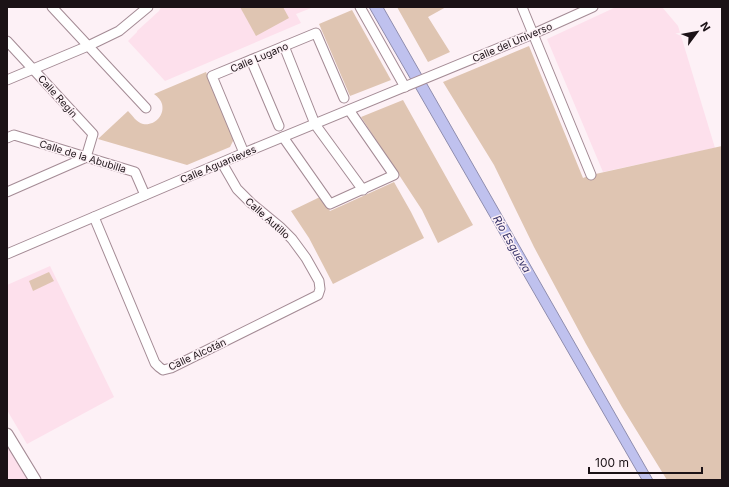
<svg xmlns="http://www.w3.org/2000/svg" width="729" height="487" viewBox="0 0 729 487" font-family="Inter,sans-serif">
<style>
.built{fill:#fde0ec}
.green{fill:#dfc5b2}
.water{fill:#bfc1ee;stroke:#8e8cad}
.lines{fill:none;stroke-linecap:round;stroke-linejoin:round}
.minor-casing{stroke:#a48b95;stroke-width:11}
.major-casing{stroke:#a48b95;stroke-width:13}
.minor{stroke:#fff;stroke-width:9}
.major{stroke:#fff;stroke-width:11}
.labels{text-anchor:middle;stroke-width:3;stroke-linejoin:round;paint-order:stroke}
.street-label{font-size:10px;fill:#1b1216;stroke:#fdf1f6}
.water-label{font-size:11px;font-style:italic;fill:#353168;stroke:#fdf1f6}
</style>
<rect width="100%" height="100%" fill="#fdf1f6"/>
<!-- built -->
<g class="built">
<polygon points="161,7 310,7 311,8 296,14 301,23 165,81 128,41 137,32 137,31 159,11"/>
<polygon points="616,7 662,7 678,26 715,148 603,172 547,39"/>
<polygon points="50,266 114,397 27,444 7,410 7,285"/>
<polygon points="7,443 12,451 28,480 7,480"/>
</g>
<!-- green -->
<g class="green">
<polygon points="240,7 283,7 289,18 256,36"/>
<polygon points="397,7 446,7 428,17 450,52 428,62"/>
<polygon points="352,10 391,80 350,96 319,24"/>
<polygon points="529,46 583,178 591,175 722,146 722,480 667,480 622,407 586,344 534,247 494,165 443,82"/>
<path d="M206 72 234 139 230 147 187 165 98 139 128 111C132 115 137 123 143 124 154 126 165 116 162 104 161 100 158 97 154 94Z"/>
<polygon points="403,100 473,225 438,243 422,210 361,117"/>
<polygon points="394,182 411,212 424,238 333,284 309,238 291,211 320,197 330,211"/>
<polygon points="49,272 54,281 33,291 29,281"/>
</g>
<!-- water -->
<polygon class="water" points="369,7 383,7 653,480 642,480"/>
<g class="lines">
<defs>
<g id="minor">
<polyline points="52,7 146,108"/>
<polyline points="360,7 405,87"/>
<polyline points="522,7 591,175"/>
<polyline points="7,41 93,134 87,154 87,157 7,192"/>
<polyline points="284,46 315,124"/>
<polyline points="251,60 279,126"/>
<polyline points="7,80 88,46 119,31 148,7"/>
<polyline points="317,127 363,190"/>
<polyline points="283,137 330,204 394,175 349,110"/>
<polyline points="7,138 14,135 135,172 145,195"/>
<polyline points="244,153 212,76 316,33 344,98"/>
<polyline points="94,217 155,363 159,367 163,370 171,368 318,295 320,289 319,281 306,258 292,239 280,227 251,203 237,189 222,163"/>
<polyline points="7,254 244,153 533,34 593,7"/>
</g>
<polyline id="major" points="7,434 35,480"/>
</defs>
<!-- minor casing -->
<use href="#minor" class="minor-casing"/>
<!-- major casing -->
<use href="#major" class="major-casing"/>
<!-- minor -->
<use href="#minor" class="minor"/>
<!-- major -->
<use href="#major" class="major"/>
</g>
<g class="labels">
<!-- street labels -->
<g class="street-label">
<text transform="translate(512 42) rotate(-23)" y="4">Calle del Universo</text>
<text transform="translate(259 57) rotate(-23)" y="4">Calle Lugano</text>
<text transform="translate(58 96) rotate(48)" y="4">Calle Regín</text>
<text transform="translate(83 156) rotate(17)" y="4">Calle de la Abubilla</text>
<text transform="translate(218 164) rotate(-23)" y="4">Calle Aguanieves</text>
<text transform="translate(268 218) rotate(42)" y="4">Calle Autillo</text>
<text transform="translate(197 354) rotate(-25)" y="4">Calle Alcotán</text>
</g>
<!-- water labels -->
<g class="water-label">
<text transform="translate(512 244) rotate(60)" y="4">Río Esgueva</text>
</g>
</g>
<!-- border -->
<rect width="729" height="487" fill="none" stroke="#1b1216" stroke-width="16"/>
<!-- north arrow -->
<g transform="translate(697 32) rotate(58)" stroke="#fdf1f6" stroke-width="3" paint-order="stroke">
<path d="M0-3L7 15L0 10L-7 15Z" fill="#1b1216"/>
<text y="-6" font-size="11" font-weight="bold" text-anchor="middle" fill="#1b1216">N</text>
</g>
<!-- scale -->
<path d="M589 467v6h113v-6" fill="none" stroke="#1b1216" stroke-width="2"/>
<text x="595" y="467" font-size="12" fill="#1b1216" stroke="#fdf1f6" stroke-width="3" paint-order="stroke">100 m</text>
</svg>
